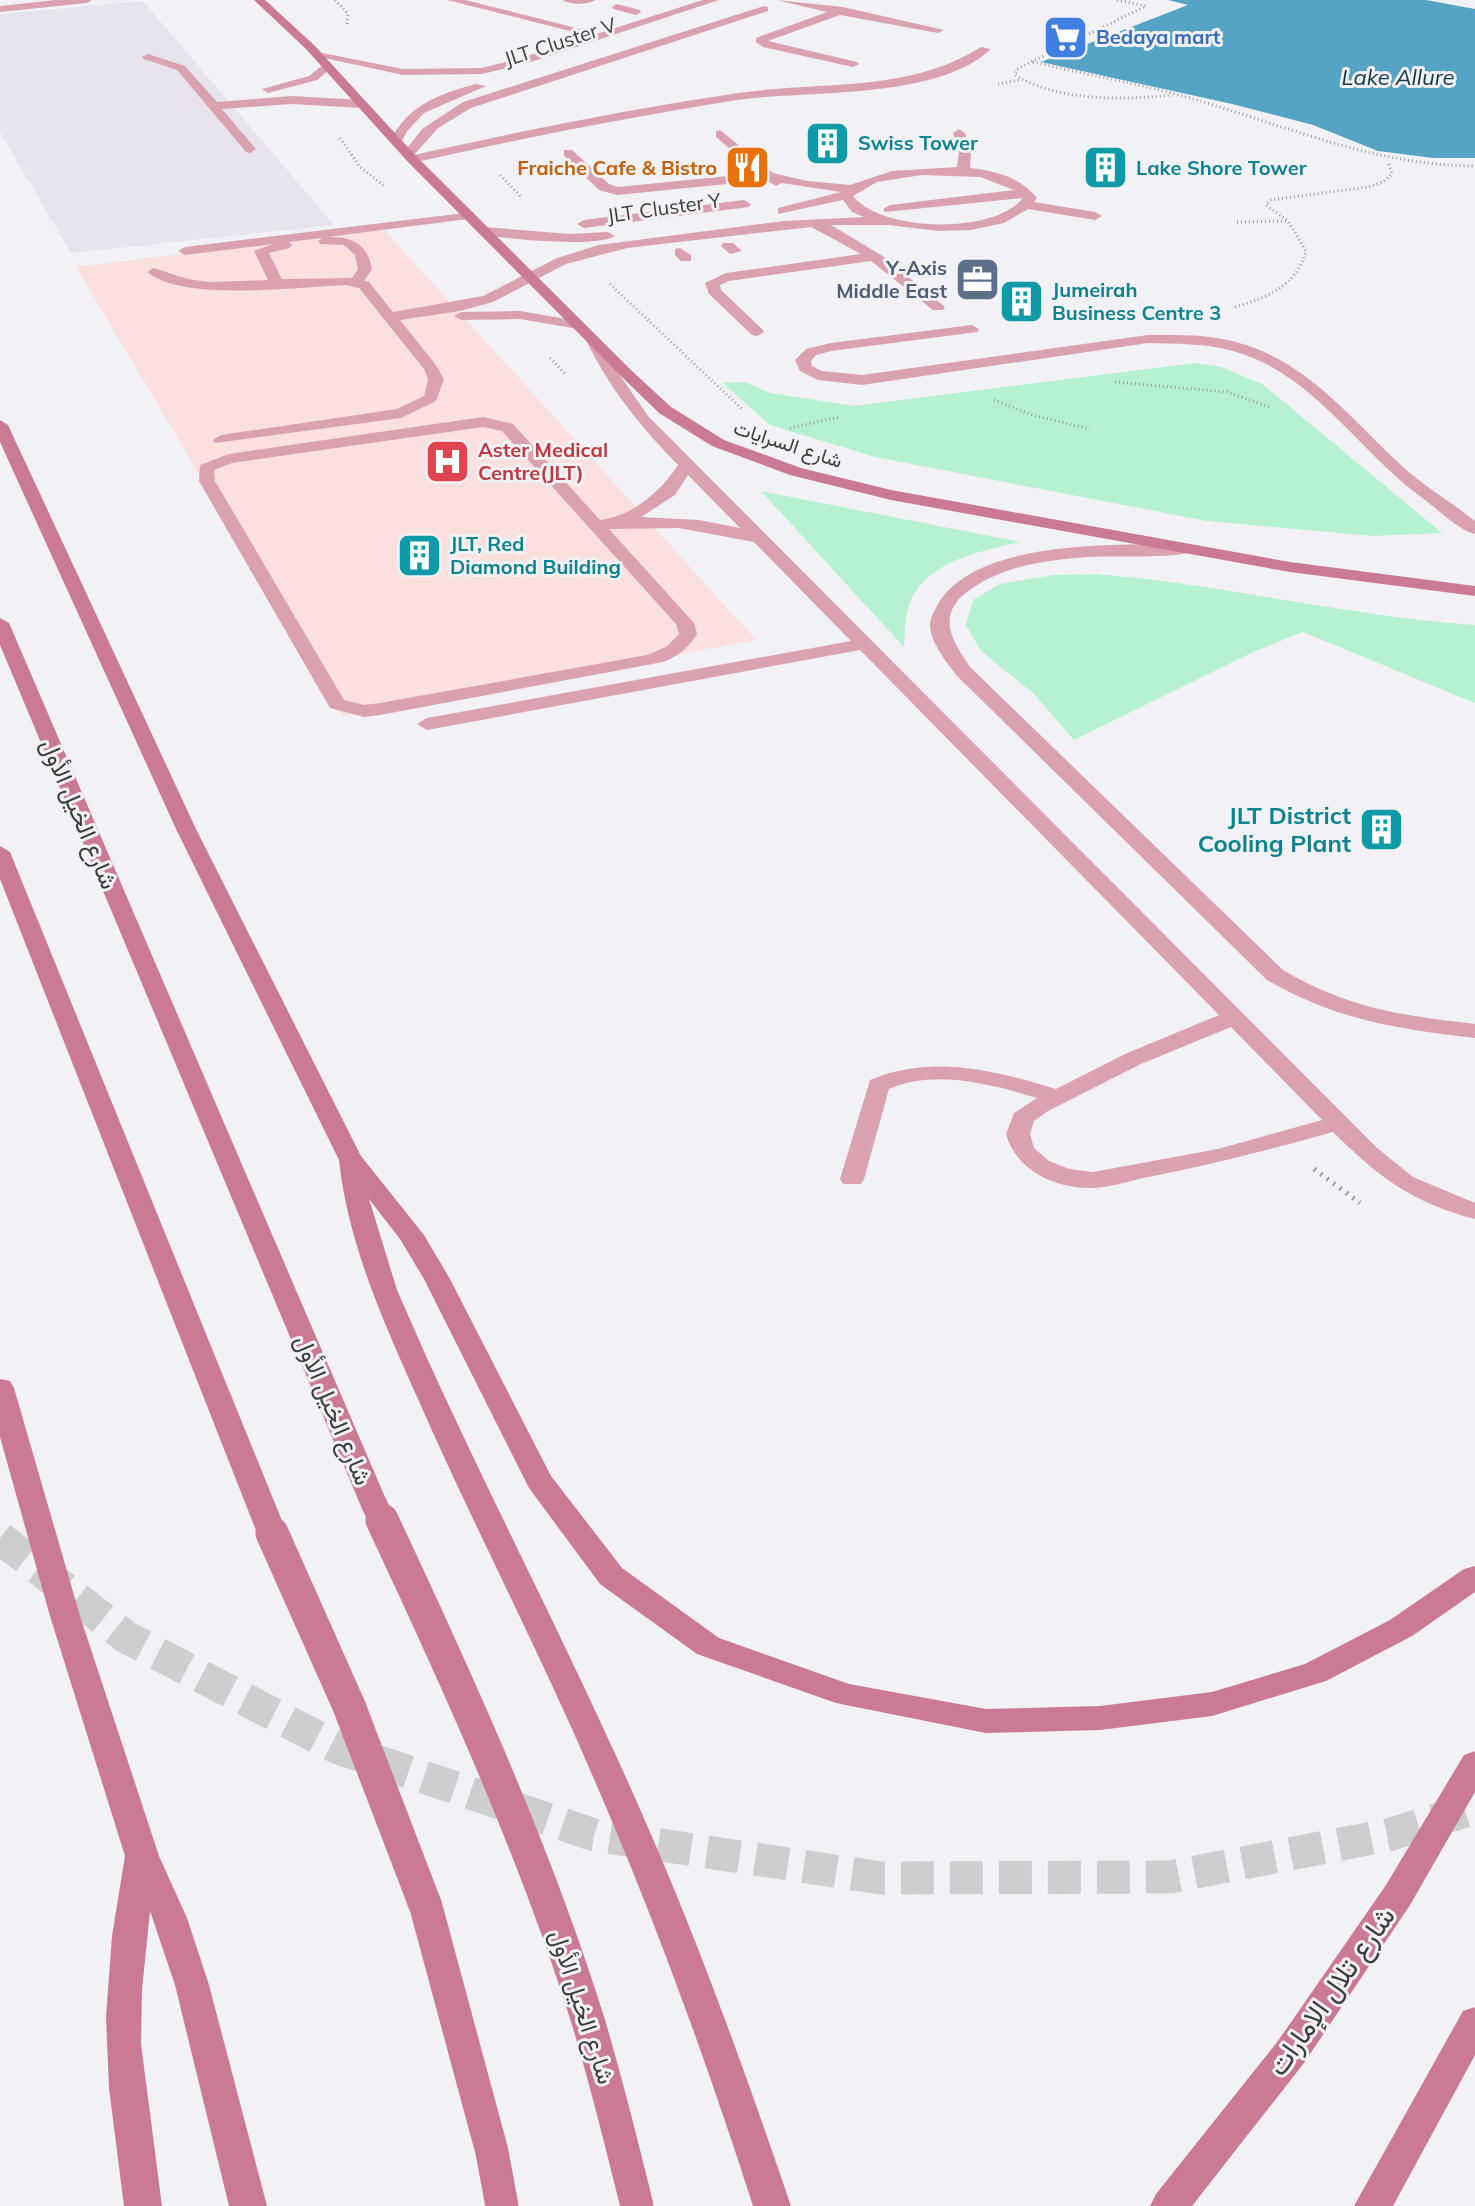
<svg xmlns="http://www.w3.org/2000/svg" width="1475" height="2206" viewBox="0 0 1475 2206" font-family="Mulish,Vazirmatn,sans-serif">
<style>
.commercial{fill:#fbe0e0}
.built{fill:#e7e4ee}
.green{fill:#b6f1d2}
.water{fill:#55a4c6}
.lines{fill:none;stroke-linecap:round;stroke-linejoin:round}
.secondary-tunnel{stroke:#cecdd0;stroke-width:33;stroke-dasharray:33 16;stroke-linecap:butt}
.path-far1{stroke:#9e9ea0;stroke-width:3;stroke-dasharray:1 3;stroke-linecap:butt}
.path{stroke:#9e9ea0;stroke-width:5;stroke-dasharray:2 6;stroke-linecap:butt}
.lane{fill:#daa2b1;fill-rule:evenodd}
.secondary{fill:#ca7a92;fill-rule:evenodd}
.secondary-bridge-far1{stroke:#ca7a92;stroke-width:26}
.secondary-bridge{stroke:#ca7a92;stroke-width:33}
.labels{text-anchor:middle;stroke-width:6;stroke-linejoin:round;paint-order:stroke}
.far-shop-label{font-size:20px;font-weight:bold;fill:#366cbe;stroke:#f2f1f5;text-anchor:start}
.far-street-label{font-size:20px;fill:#3c3c3d;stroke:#f2f1f5}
.far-culture-label{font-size:20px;font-weight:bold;fill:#0d838f;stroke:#f2f1f5;text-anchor:start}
.far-food-label{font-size:20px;font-weight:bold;fill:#c56008;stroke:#f2f1f5;text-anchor:end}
.far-service-label{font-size:20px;font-weight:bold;fill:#4e5e75;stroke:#f2f1f5;text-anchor:end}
.far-health-label{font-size:20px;font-weight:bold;fill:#be3a42;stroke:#f2f1f5;text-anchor:start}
.far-water-label{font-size:22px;font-style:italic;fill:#133847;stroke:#f2f1f5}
.street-label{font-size:24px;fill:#3c3c3d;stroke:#f2f1f5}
.culture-label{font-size:24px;font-weight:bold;fill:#0d838f;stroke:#f2f1f5;text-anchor:end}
.near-street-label{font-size:28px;fill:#3c3c3d;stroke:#f2f1f5}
</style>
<rect width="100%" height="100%" fill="#f2f1f5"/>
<!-- commercial -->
<polygon class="commercial" points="383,229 539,400 756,640 343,716 76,267"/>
<!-- built -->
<polygon class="built" points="143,1 334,225 71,253 0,132 0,14"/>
<!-- green -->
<g class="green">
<polygon points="1195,363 1221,367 1262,384 1442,533 1373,536 1207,521 875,457 770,425 723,383 744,382 771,393 854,406"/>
<path d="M761 491 1020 542C983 551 938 558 915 592 905 607 905 630 904 647Z"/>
<path d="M1095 574C1223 584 1347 616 1475 625V703L1303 632 1251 653 1074 740 1033 693 981 651 966 625 973 600 1000 584 1054 575Z"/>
</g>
<!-- water -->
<polygon class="water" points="1168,0 1426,0 1475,9 1475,158 1433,158 1378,151 1313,125 1232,104 1041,62 1188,5"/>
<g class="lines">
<!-- secondary-tunnel -->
<polyline class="secondary-tunnel" points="0,1538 126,1637 338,1748 594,1835 881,1878 1170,1877 1388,1835 1475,1808"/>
<!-- path-far1 -->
<g class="path-far1">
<polyline points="335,0 348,14 347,25"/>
<path d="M1117 0 1146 6 1017 69 1015 75C1060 102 1122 100 1172 95"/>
<path d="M1033 62C1093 76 1154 86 1213 105 1302 132 1379 165 1475 166"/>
<polyline points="998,84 1020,80"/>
<polyline points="340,138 360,167 384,186"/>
<polyline points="500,175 521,197"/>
<polyline points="1237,222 1287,221"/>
<polyline points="610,284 742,409"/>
<path d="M1235 307C1268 297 1296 287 1306 251L1288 221 1266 205 1270 200 1368 187 1383 182 1392 174 1388 161"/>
<polyline points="550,358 565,374"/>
<polyline points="1115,382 1227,392 1269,407"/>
<polyline points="994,400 1036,416 1090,429"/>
<polyline points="790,428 839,417"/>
</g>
<!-- path -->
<polyline class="path" points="1314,1169 1360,1203"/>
<!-- lane -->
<g class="lane">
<polygon points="56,0 92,0 87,3 0,12 0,6"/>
<polygon points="447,0 465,0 584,30 578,33"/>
<path d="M563 0H595C588 5 570 5 563 0Z"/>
<polygon points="703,0 719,0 528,63 482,74 403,75 311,55 317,52 403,69 482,68 521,58"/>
<polygon points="776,0 843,7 944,30 938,33 840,15 768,41 857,62 859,64 853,67 763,47 756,42 756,38 827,12"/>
<polygon points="617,4 640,10 641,12 636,15 613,9 612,7"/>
<path d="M764 6 768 7V11L471 108 438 128 414 155C521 131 630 109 738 93 820 81 909 93 981 47L991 49C937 100 808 90 737 100 628 117 519 139 412 163L402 155 422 129 463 102Z"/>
<polygon points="148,54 185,66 217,102 292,96 362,100 368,104 362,108 292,104 222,109 256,149 250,153 246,152 177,70 144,59 142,57"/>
<polygon points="324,64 334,66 317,80 268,93 262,89 309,76"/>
<path d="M476 84 486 86 424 113 408 130 400 144H392L390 141C408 105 439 94 476 84Z"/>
<path d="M959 129 965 133 971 152 970 168C996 171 1020 177 1037 198L1034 202 1095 212 1102 216 1095 220 1028 209 1004 223 971 230 939 231 888 225H831L884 257 945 307 943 310H933L871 261 729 281 720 285 721 290 762 329 764 332 757 336 752 335 709 294 705 283 726 273 861 254 811 227 627 248 566 264 493 302 460 311 400 320 436 365 444 379 436 401 401 418 215 443 213 440 221 435 397 409 424 396 428 379 424 369 359 288 346 285C298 287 183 302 147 272L154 268 188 279 209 282 268 280 254 251 273 244 185 255 178 251 185 247 473 212 475 215 468 219 327 237C353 237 367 243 372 269L364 281 369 282 393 312 483 296 557 258 599 245 784 221 864 217 852 212 843 200 778 214V208L841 192 782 183 776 186 766 180 617 195 599 190 564 156V150H572L609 184 618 187 758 173 716 137V131L720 130 773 173 807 181 850 185 892 171 957 167 959 152 953 133ZM922 175 980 177 1014 190 890 205 883 209 885 212 1023 198C994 235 881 232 853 196L877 182ZM322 238 318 241 320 244 344 245 355 255 358 269 352 278 282 279 269 253 290 248 292 245 289 242Z"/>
<polygon points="744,200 751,204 749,207 584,228 577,224 584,220"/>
<path d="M484 227 570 234 608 232 615 236C598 248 503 239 479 234V228Z"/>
<polygon points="723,243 733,243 742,251 730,254 721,246"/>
<polygon points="680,248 691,255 691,261 681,261 675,255 675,249"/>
<polygon points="520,311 578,321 585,325 578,329 520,319 461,320 454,316 461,312"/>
<path d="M972 325 979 329 977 332 831 351 816 355 811 361 812 366 822 371 862 375 1148 335C1178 335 1210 334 1239 343 1308 362 1351 419 1402 466 1424 486 1451 502 1475 521V534C1458 530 1439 510 1425 500 1359 453 1314 373 1233 351 1206 343 1176 344 1148 343L862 385 818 380 800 371 795 360 806 349 831 343Z"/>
<path d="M593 336 600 340 613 365 648 416 1376 1147 1413 1177 1475 1203V1219C1413 1203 1378 1177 1333 1132 1272 1149 1211 1165 1148 1177 1130 1181 1111 1187 1093 1188 1056 1189 1016 1171 1006 1134L1014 1113 1037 1098C990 1084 935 1069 889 1089L864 1179 861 1184H843L840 1179 870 1080C931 1054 994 1070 1056 1089L1125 1054 1219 1015 860 650 427 730 417 724 427 718 851 641 754 542 679 528 609 529 694 623 697 634C688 648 679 656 663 662L380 715 364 717 330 708 199 481 200 465 229 454 483 417 513 424 600 520C633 516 661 491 678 465 641 427 609 388 586 340ZM483 427 502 431 676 624 679 634 666 647 647 655 380 703 364 705 344 700 215 481 214 470 232 463ZM688 475 740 528 699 520 641 517 675 495ZM1231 1027 1322 1120 1218 1149 1093 1172 1069 1169 1049 1161 1034 1148 1030 1134 1034 1121 1048 1111 1141 1064Z"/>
<path d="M1162 544H1188L1197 549C1186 560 1109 555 1088 557 1048 560 1005 565 971 589 936 613 950 638 970 667L1283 970C1350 1009 1400 1015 1475 1024V1038C1397 1029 1336 1020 1267 980L956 675C946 661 932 645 930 627 930 617 934 612 938 604 974 543 1099 545 1162 544Z"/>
</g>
<!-- secondary -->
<g class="secondary">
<polygon points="254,0 265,0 314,45 416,156 632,371 671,407 724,440 801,468 891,490 1290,562 1475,586 1475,596 1290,572 891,500 790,475 712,446 659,413 622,377 408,162 306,49"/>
<path d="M0 420 8 425 196 829 361 1156 424 1235 450 1279 551 1476 622 1568 719 1638 849 1684 986 1709 1100 1706 1212 1692 1305 1664 1390 1620 1464 1569 1475 1566V1592L1412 1636 1326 1681 1212 1716 1100 1730 986 1733 836 1703 697 1654 600 1584 529 1488 424 1279 400 1239 369 1199 397 1290 426 1356C496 1510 575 1660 643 1816 699 1943 746 2074 791 2206H753C696 2028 630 1853 551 1683 507 1588 460 1495 418 1399 384 1323 348 1244 339 1160L176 829 0 442Z"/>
<polygon points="0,618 9,623 388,1504 384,1511 374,1514 364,1511 360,1504 0,645"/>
<polygon points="0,846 10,852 287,1533 282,1540 272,1543 262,1540 257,1533 0,879"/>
<polygon points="0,1379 10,1381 14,1388 80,1616 159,1856 187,1918 209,1985 267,2206 229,2206 175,1985 150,1911 142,1990 141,2044 162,2206 124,2206 109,2088 106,2017 112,1936 125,1856 50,1616 0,1437"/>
<polygon points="1475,1751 1475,1792 1410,1905 1304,2063 1192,2206 1150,2206 1156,2194 1278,2041 1386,1885 1464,1755"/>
<polygon points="1475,2007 1475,2055 1393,2206 1354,2206 1463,2011"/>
</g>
<!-- secondary-bridge-far1 -->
<polyline class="secondary-bridge-far1" points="374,1504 383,1522"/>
<!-- secondary-bridge -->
<g class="secondary-bridge">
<path d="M382 1520C459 1684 535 1851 589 2024 607 2084 622 2145 637 2206"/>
<polyline points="272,1533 349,1706 426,1907 492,2152 502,2206"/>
</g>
</g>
<!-- icons -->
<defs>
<symbol id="supermarket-square" viewBox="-11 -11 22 22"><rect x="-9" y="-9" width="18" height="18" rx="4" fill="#3f7fe0" stroke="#f2f1f5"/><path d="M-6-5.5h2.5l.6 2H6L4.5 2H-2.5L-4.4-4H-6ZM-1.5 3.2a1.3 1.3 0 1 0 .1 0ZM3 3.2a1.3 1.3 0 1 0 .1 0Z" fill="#fff"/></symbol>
<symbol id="building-square" viewBox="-11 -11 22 22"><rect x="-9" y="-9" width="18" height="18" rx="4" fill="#0f9aa8" stroke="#f2f1f5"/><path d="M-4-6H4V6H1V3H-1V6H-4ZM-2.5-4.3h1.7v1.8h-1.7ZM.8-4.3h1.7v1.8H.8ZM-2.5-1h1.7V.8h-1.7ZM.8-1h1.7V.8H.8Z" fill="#fff"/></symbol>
<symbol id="restaurant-square" viewBox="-11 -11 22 22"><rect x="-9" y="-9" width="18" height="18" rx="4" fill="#e8710a" stroke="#f2f1f5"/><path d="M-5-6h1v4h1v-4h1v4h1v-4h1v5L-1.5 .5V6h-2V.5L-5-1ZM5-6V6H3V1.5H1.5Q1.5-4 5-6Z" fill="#fff"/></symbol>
<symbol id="office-square" viewBox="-11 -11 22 22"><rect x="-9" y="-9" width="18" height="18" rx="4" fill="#5c6f8a" stroke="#f2f1f5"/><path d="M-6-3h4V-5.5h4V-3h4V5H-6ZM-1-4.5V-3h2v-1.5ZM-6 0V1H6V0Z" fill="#fff"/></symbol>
<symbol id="hospital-square" viewBox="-11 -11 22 22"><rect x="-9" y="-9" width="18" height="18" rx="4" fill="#e0444e" stroke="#f2f1f5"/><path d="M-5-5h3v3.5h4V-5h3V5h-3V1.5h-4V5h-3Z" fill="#fff"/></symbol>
</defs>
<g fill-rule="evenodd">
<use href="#supermarket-square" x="1040" y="12" width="51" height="51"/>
<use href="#building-square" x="802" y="118" width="51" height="51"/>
<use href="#restaurant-square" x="722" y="142" width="51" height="51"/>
<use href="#building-square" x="1080" y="142" width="51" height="51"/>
<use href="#office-square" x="952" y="254" width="51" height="51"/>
<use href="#building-square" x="996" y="276" width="51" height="51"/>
<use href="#hospital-square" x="422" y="436" width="51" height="51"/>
<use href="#building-square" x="394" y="530" width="51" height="51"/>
<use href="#building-square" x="1356" y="804" width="51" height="51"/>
</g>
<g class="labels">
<!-- far-shop labels -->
<g class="far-shop-label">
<text x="1096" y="44">Bedaya mart</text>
</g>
<!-- far-street labels -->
<g class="far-street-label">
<text transform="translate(560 42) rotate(-18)" y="7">JLT Cluster V</text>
<text transform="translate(664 208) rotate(-8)" y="7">JLT Cluster Y</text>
<text transform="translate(788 444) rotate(18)" y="7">شارع السرايات</text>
</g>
<!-- far-culture labels -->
<g class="far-culture-label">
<text x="858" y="150">Swiss Tower</text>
<text x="1136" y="175">Lake Shore Tower</text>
<text x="1052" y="297">Jumeirah<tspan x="1052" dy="23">Business Centre 3</tspan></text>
<text x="450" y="551">JLT, Red<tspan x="450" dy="23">Diamond Building</tspan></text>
</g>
<!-- far-food labels -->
<g class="far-food-label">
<text x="717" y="175">Fraiche Cafe &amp; Bistro</text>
</g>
<!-- far-service labels -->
<g class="far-service-label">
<text x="947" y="275">Y-Axis<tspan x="947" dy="23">Middle East</tspan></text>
</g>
<!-- far-health labels -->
<g class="far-health-label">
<text x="478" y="457">Aster Medical<tspan x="478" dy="23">Centre(JLT)</tspan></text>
</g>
<!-- far-water labels -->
<g class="far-water-label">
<text x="1398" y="85">Lake Allure</text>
</g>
<!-- street labels -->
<g class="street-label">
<text transform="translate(79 814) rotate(67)" y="8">شارع الخيل الأول</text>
<text transform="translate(333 1410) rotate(67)" y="8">شارع الخيل الأول</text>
<text transform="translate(582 2007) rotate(72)" y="8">شارع الخيل الأول</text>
</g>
<!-- culture labels -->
<g class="culture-label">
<text x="1351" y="824">JLT District<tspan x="1351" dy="28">Cooling Plant</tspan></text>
</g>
<!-- near-street labels -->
<g class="near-street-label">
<text transform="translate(1331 1991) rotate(-55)" y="10">شارع تلال الإمارات</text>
</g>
</g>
</svg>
